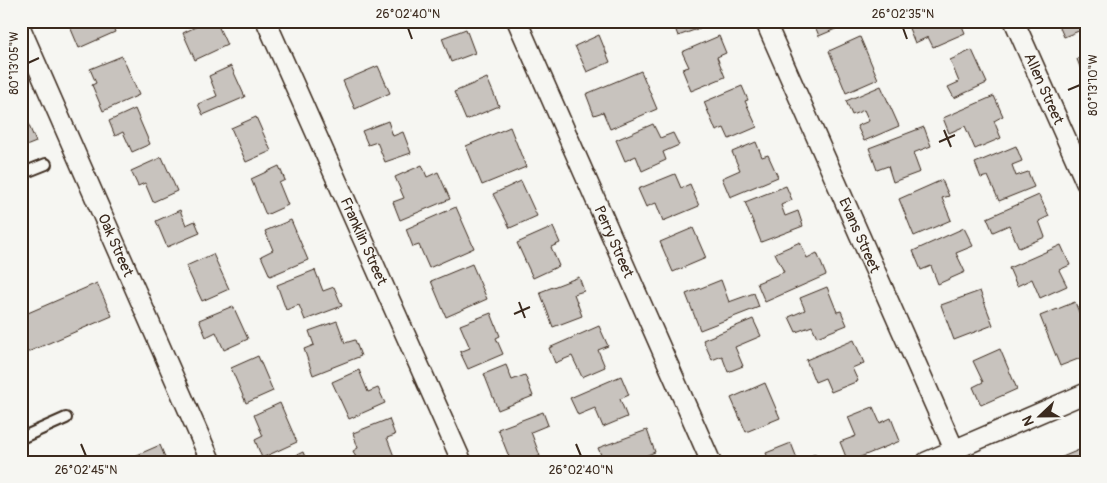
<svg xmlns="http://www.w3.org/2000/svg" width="1107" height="483" viewBox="0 0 1107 483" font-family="Pangolin,sans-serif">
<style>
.building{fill:#c8c3be;stroke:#3b2a1e}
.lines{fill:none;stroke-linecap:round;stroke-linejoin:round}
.lane-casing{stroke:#3b2a1e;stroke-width:14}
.street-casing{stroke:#3b2a1e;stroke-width:22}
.lane{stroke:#f6f6f2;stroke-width:10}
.street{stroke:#f6f6f2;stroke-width:19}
.ticks{fill:none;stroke:#3b2a1e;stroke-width:2}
.labels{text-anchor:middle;stroke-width:4;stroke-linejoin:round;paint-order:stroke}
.street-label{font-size:15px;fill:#3b2a1e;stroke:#f6f6f2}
.neatline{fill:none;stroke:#3b2a1e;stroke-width:2}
.ticks-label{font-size:12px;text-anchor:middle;fill:#3b2a1e}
</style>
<rect width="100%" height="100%" fill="#f6f6f2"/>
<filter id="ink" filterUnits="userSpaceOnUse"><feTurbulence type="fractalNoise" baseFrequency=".02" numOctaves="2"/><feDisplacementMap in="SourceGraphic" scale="10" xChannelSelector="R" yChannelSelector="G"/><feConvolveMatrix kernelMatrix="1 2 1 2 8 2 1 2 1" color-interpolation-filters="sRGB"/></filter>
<g filter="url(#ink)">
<!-- building -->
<g class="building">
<polygon points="70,21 111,21 115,32 79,48 68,22"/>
<polygon points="208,21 216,21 227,45 195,60 183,33"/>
<polygon points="682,21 710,21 711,24 678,36 674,25"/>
<polygon points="813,21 854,21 819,36"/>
<polygon points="906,21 960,21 965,33 933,47 928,37 915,43"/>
<polygon points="1057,21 1086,21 1086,28 1064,37"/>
<polygon points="466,29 475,53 451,62 442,38"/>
<polygon points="599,35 610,62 587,72 575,46"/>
<polygon points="719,36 726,53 717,57 725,77 691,91 682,69 689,67 682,52"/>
<polygon points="860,37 878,79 846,93 829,51"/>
<polygon points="972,50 987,83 954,98 948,87 959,82 950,60"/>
<polygon points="122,56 139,95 103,111 92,85 96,83 90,69"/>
<polygon points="1086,56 1086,78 1084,78 1077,59"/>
<polygon points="231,66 245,97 203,115 198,104 217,96 209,76"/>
<polygon points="378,66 390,93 355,109 343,81"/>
<polygon points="641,71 657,109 610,129 603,112 594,115 586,94"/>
<polygon points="487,78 499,106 466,120 454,92"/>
<polygon points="742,86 748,100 745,101 757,127 729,139 724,128 716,131 704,102"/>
<polygon points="881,86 899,126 864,141 857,126 869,121 864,110 852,115 846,101"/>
<polygon points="994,96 1003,116 994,121 1001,138 975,149 965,126 949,133 943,118"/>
<polygon points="21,107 36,142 21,148"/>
<polygon points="135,109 150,144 132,152 123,132 115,136 109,121"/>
<polygon points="256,117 271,151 246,162 231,128"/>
<polygon points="388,121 393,136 403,132 411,153 385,162 377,142 368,145 362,131"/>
<polygon points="653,124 660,138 673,133 679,145 663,152 666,160 642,171 636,156 625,161 616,140"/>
<polygon points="510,127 526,167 482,185 466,146"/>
<polygon points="924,127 931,146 913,153 920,172 893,182 888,166 877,170 869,148"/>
<polygon points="756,142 762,157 768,155 778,177 730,197 722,178 740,170 732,152"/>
<polygon points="1016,146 1022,161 1012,165 1016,176 1028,172 1034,187 999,201 988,176 981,178 975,163"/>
<polygon points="162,157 177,191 153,202 145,183 138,186 131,171"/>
<polygon points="422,165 427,177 438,172 450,199 400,220 393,202 404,198 395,177"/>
<polygon points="279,166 285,180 279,183 288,205 266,215 251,179"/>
<polygon points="675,174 681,188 690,184 699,206 663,221 656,203 646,207 638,189"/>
<polygon points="942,180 949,196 942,198 951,220 914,236 899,199"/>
<polygon points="521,181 537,216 510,228 493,194"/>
<polygon points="786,186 792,200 781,205 785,216 798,211 803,226 761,242 745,202"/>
<polygon points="1039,195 1049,216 1039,221 1045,237 1019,248 1009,225 993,232 987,218"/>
<polygon points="456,207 474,248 429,268 419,245 413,247 406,229"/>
<polygon points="180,210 186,225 195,221 200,233 167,247 156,221"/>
<polygon points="291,220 308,260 270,276 261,256 273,250 265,231"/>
<polygon points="553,227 560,243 551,247 559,266 533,278 517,243"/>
<polygon points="693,228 706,258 673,272 660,242"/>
<polygon points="964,228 973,246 956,253 965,272 938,284 931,266 921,270 913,251"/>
<polygon points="800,242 807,258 817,253 826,275 765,302 757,283 784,272 775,253"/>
<polygon points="1061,245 1070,265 1059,270 1067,286 1040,298 1032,279 1017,286 1009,268"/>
<polygon points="213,254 229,289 202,301 186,266"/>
<polygon points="472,264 487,299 446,317 431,281"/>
<polygon points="315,270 323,291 334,287 342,306 305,320 299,305 286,310 277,285"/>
<polygon points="579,277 584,291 574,294 582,316 553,327 540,292"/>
<polygon points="721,280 729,302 754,293 759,307 700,330 686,294"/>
<polygon points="97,283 112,316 21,355 21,316"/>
<polygon points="827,287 837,312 841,311 847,325 817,337 812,326 796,332 789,317 805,310 800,298"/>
<polygon points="980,291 993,325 954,340 941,305"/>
<polygon points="1075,302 1086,330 1086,356 1060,366 1040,316"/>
<polygon points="233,306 248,339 224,350 216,332 206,337 199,320"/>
<polygon points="491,313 500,336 496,338 503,354 468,369 460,352 470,348 460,325"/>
<polygon points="753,319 761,336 735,347 743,366 728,372 722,356 712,360 703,340"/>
<polygon points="337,321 345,343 355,340 361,356 313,375 304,349 314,345 309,331"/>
<polygon points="599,326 608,346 598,350 605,367 582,377 572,356 555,363 549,348"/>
<polygon points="854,340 864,363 852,368 858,381 831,392 825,378 815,382 806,360"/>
<polygon points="1000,349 1017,389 981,405 973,387 983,382 973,361"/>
<polygon points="258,356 273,391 246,403 231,368"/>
<polygon points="506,365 512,380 525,375 533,396 498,410 484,374"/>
<polygon points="359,370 368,392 378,388 385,403 349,419 332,382"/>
<polygon points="621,376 629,395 620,399 627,417 603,427 595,408 578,415 570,398"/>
<polygon points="765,383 780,418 746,432 731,398"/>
<polygon points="21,400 27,414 21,416"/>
<polygon points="280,403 297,442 262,458 255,440 263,436 254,415"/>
<polygon points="873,407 880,423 891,418 900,441 848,462 840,442 856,436 848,417"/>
<polygon points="543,412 548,425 531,432 540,456 525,462 511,462 498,429"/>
<polygon points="389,419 395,435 387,438 395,459 387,462 358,462 353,451 358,448 353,433"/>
<polygon points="647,430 655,452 645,456 647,462 604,462 598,448"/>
<polygon points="791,443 798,461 815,454 818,462 770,462 766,453"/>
<polygon points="160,445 167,462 121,462"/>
<polygon points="1086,447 1086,462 1062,462 1060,458"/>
<polygon points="303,452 307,462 282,462"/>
</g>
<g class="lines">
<defs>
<g id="lane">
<polyline points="21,174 46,164"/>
<polyline points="21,438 66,418"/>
</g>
<g id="street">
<path id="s1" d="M266 21 462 462"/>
<path id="s2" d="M517 21 711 462"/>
<path id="s3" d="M765 21 954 449"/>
<path id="s4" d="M1014 21 1086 183"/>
<path id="s5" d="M21 29 211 462"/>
<polyline points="926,462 1086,393"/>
</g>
</defs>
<!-- lane casing -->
<use href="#lane" class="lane-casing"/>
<!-- street casing -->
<use href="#street" class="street-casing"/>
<!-- lane -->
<use href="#lane" class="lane"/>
<!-- street -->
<use href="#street" class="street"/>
</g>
</g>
<!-- ticks -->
<path class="ticks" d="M408 28 412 39M903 28 907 39M28 63 39 58M1068 90 1080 85M944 130 951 147M939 142 955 135M519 302 525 318M514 314 530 307M81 444 86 456M576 444 581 456"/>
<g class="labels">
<!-- street labels -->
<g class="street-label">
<text dy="5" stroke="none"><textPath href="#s4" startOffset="74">Allen Street</textPath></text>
<text dy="5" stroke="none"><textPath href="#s3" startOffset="234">Evans Street</textPath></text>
<text dy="5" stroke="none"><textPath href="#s1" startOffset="241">Franklin Street</textPath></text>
<text dy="5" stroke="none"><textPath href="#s2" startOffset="241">Perry Street</textPath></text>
<text dy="5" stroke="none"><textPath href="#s5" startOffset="236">Oak Street</textPath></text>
</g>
</g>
<!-- margin -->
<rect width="1107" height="483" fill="none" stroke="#f6f6f2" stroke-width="55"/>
<!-- north arrow -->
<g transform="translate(1040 416) rotate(248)" stroke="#f6f6f2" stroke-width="4" paint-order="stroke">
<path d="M0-4L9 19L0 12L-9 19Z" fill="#3b2a1e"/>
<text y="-8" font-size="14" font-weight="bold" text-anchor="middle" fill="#3b2a1e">N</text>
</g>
<rect x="28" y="28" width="1052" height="428" class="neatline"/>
<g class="ticks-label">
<text x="408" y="18">26°02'40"N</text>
<text x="903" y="18">26°02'35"N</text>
<text transform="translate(14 63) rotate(-90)" y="4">80°13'05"W</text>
<text transform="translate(1093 85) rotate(-90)" y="4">80°13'10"W</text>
<text x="86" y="474">26°02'45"N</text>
<text x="581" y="474">26°02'40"N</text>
</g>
</svg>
